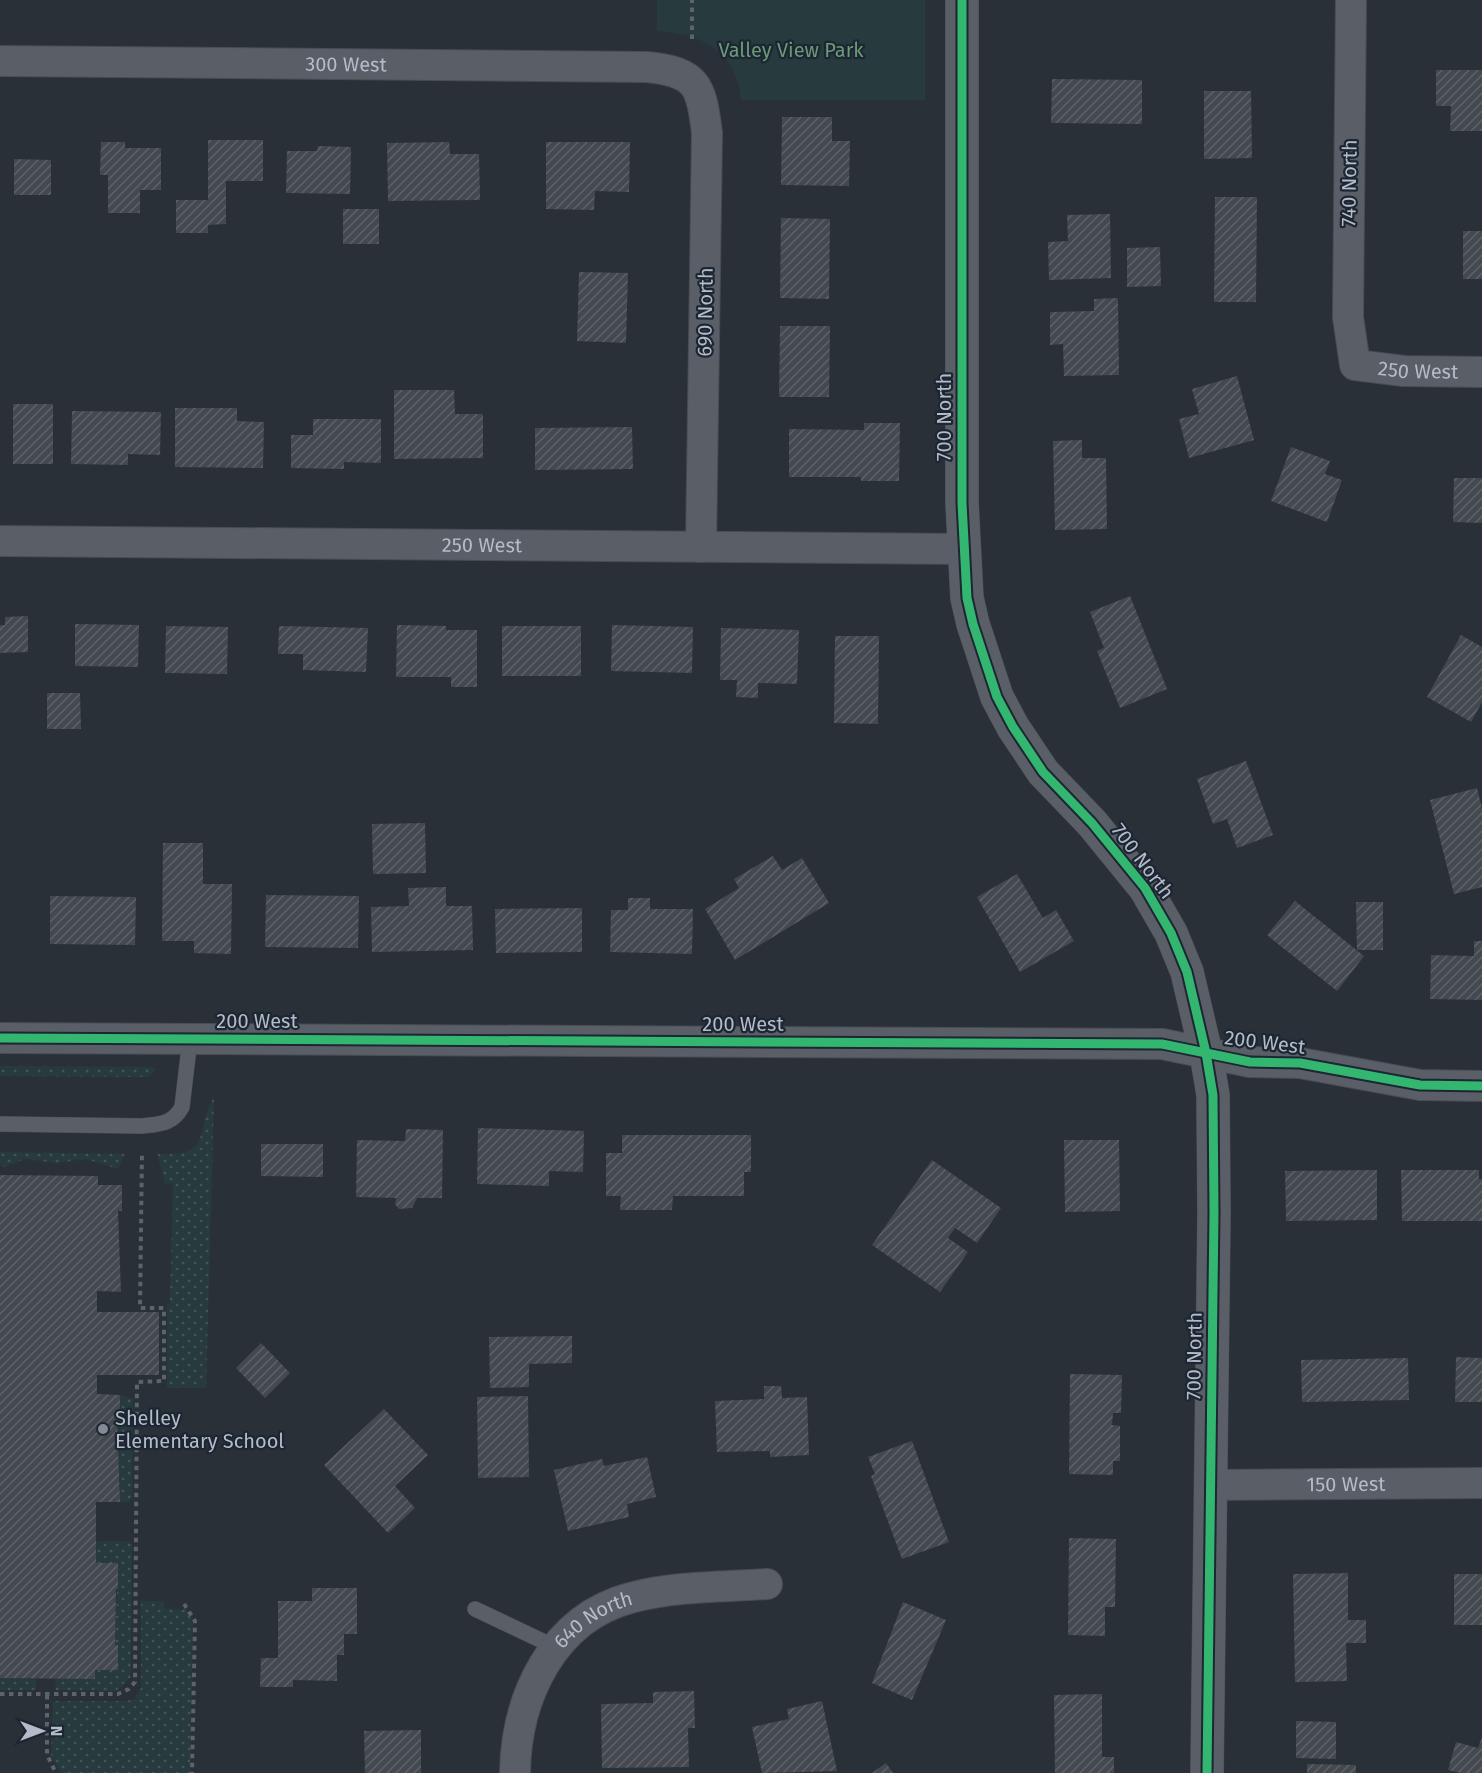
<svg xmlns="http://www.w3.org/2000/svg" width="1482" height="1773" viewBox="0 0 1482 1773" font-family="'Fira Sans',sans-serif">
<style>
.grass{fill:url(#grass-dots)}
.park{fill:#273a3e}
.building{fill:url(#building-hatch)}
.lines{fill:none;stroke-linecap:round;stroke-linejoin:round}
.service-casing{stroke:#484c53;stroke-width:16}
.minor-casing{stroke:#484c53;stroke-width:32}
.tertiary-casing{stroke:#484c53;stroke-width:34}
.path{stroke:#5d636a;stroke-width:4;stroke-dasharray:4.5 4.5;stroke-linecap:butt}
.service{stroke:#5a5e66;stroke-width:15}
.minor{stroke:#5a5e66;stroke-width:30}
.tertiary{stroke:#5a5e66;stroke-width:33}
.cycleway-casing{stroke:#1d2633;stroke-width:13}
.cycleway{stroke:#33b770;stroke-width:9}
.poi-dot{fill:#848b96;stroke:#1d2633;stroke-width:2}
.labels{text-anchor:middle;stroke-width:4.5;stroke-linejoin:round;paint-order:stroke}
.park-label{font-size:20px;fill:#6b9a76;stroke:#1d2633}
.street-label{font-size:20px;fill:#b4bcc9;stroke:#1d2633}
.poi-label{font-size:20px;fill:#b4bcc9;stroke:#1d2633;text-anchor:start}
</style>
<defs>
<pattern id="grass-dots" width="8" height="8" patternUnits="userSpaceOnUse" patternTransform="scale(1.5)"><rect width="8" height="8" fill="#273a3e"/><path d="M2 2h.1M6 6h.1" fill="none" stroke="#445559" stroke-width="1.8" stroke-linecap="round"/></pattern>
<pattern id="building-hatch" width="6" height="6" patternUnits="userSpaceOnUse" patternTransform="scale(1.5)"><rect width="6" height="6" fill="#444950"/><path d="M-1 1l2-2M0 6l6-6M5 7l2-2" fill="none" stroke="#5d6168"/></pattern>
</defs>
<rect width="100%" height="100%" fill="#2a3038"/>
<!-- grass -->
<g class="grass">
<polygon points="0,1066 147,1067 156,1068 149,1077 0,1076"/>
<path d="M214 1097 206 1388H167V1304H170L173 1184 164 1183C164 1173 158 1162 158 1154 215 1157 194 1130 214 1097Z"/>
<polygon points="0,1152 125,1154 118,1169 86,1159 57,1163 25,1159 4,1167 0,1164"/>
<polygon points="120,1395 133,1399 132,1498 128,1502 120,1502 120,1477 117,1476 117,1420 120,1420"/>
<polygon points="96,1541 128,1541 132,1545 131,1677 116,1691 56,1690 55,1679 94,1679 95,1670 118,1670 118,1645 115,1645 118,1564 96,1563"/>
<polygon points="141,1601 164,1601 164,1608 182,1610 185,1607 193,1620 190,1773 61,1773 51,1755 53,1701 127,1701 134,1699 141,1688"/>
<polygon points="0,1678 36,1679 36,1688 34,1690 0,1690"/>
</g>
<!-- park -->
<path class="park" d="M657 0H925V100H741C736 50 702 34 657 31Z"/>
<!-- building -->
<g class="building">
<polygon points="1436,70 1482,70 1482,131 1450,131 1451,106 1436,106"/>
<polygon points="1052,79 1142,80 1142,124 1051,123"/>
<polygon points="1204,91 1251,91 1252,158 1204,159"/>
<polygon points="782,117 832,117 832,141 850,141 849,186 781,185"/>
<polygon points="208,140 263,140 263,181 226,181 226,224 208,225 208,233 176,233 176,200 208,200"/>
<polygon points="101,142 125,142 125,148 161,148 161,190 140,190 140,213 108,213 108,175 100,175"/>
<polygon points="449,142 450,154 479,154 480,200 388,201 387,143"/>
<polygon points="546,142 630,142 629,192 595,191 594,210 546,209"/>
<polygon points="318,146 351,147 350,194 286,193 287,151 317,151"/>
<polygon points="14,159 51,160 51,195 14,195"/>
<polygon points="1215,197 1257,197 1256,302 1214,302"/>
<rect x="343" y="209" width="36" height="35"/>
<polygon points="1110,214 1111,278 1049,280 1048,242 1068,241 1067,215"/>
<polygon points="781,218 830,219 829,299 780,298"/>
<rect x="1463" y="231" width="19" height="48"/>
<polygon points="1160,247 1161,286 1127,287 1127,248"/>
<polygon points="579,272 628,273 626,343 577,341"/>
<polygon points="1118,298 1119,375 1064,376 1063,344 1050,345 1050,312 1094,311 1094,299"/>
<polygon points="780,326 830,326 829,397 779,397"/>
<polygon points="1237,376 1254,440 1189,458 1179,419 1199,414 1192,389"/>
<polygon points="394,390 454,390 455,414 483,414 483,458 394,459"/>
<rect x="13" y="404" width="40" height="60"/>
<polygon points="175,408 237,408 237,421 264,422 263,468 175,467"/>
<polygon points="72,411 161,412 160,455 128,454 128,465 71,464"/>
<polygon points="313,419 381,419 381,463 344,462 344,469 291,468 291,435 313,435"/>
<polygon points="864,423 900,423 899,481 861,481 861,477 789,477 789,429 864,430"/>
<polygon points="632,427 633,469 535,470 535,428"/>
<polygon points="1082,440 1082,458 1106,458 1107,529 1055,530 1053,441"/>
<polygon points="1291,447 1330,461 1325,474 1342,480 1327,522 1271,501"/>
<polygon points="1454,478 1482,478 1482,523 1453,522"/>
<polygon points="1130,596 1167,689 1120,708 1097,651 1104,648 1090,612"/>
<polygon points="28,616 28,652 0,653 0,625 5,625 5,617"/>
<polygon points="75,624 139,625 138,667 75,666"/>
<polygon points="397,625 446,626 446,630 477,630 477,687 451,687 451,677 396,677"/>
<polygon points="612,625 693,627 692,673 611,671"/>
<polygon points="166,626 228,627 227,674 165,673"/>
<polygon points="279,626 368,628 366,672 303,670 303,654 278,654"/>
<rect x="502" y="626" width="79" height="50"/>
<polygon points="721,628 799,630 797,684 758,683 758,698 736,697 737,680 720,680"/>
<polygon points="1461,635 1482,647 1482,702 1471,722 1427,697"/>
<polygon points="835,636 879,636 878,724 834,723"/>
<polygon points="47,693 80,693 81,729 47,729"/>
<polygon points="1246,761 1273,835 1237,848 1227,819 1213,824 1197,779"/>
<polygon points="1477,788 1482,808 1482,887 1454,894 1430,800"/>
<polygon points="425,823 426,873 373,874 372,824"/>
<polygon points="163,843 203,843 203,884 232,884 231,954 194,953 194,941 162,941"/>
<polygon points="773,856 782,870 802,858 829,903 735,960 705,909 739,888 734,879"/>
<polygon points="1017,874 1043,918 1056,910 1074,941 1020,972 977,897"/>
<polygon points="446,887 446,906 472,906 473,950 372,952 371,907 409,906 408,888"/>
<polygon points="266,895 359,896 358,948 265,947"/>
<polygon points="50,896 136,897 135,945 50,944"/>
<polygon points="628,898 650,898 650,909 693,909 692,954 610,952 611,910 628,910"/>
<polygon points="1295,901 1364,956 1337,991 1267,935"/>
<polygon points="1356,902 1383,902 1383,950 1357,950"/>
<polygon points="582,908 582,952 496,953 495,909"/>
<polygon points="1474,941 1482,941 1482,1000 1430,999 1431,955 1474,956"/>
<polygon points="478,1128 584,1131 583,1172 549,1171 549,1186 477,1184"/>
<polygon points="406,1129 443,1130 442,1198 417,1198 412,1208 399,1209 395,1204 396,1198 356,1197 357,1140 405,1141"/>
<polygon points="622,1135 751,1135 751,1172 744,1172 744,1196 673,1196 672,1210 620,1210 621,1196 606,1196 606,1153 622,1153"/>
<polygon points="1064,1140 1119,1140 1120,1211 1065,1212"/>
<polygon points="261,1144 323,1144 323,1177 261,1176"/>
<polygon points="932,1160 1001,1208 977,1243 955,1228 948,1238 968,1252 940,1292 872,1245"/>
<polygon points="1377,1170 1377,1220 1286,1221 1285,1171"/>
<polygon points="1401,1170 1479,1170 1479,1179 1482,1179 1482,1221 1402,1221"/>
<polygon points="0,1175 98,1176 98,1185 122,1185 122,1211 118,1211 121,1292 97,1291 97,1312 159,1312 159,1375 97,1375 97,1394 120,1395 120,1420 117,1420 120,1502 96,1502 96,1563 118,1563 118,1589 116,1589 115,1645 118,1645 118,1670 95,1670 95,1679 0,1678"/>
<polygon points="572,1336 572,1363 529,1364 529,1387 490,1388 489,1337"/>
<polygon points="261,1343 290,1373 265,1398 236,1368"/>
<polygon points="1456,1357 1482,1358 1482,1402 1455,1402"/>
<polygon points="1408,1358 1409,1400 1302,1402 1301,1360"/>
<polygon points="1070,1374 1122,1375 1121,1413 1113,1413 1112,1425 1120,1426 1120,1461 1113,1461 1113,1475 1069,1474"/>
<polygon points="764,1386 781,1386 782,1398 807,1397 809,1455 770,1457 770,1451 717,1452 715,1401 764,1399"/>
<polygon points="528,1396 529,1477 478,1478 477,1397"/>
<polygon points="384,1409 428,1455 395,1486 415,1508 388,1533 324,1465"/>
<polygon points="912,1441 949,1542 902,1559 871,1476 875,1474 868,1457"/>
<polygon points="647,1457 656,1497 627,1504 629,1517 568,1531 554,1470 602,1459 604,1466"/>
<polygon points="1069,1538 1116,1539 1115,1607 1105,1607 1105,1636 1068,1635"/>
<polygon points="1348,1573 1348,1620 1366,1620 1366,1643 1346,1643 1347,1681 1295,1682 1293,1574"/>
<rect x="1454" y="1574" width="28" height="51"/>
<polygon points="312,1588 357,1588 357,1634 344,1634 344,1655 337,1655 337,1681 293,1680 293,1687 260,1687 261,1658 278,1658 278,1601 312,1601"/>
<polygon points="903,1602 946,1620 912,1700 872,1683"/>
<polygon points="694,1691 695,1728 688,1728 689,1767 602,1768 601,1704 653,1703 653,1692"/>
<polygon points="1102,1694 1102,1757 1114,1757 1114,1773 1055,1773 1054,1695"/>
<polygon points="822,1701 837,1771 762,1773 752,1727 789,1719 787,1709"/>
<polygon points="1296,1721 1336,1722 1336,1759 1296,1758"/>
<polygon points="421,1730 421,1773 365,1773 364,1731"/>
<polygon points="1482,1737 1482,1773 1461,1773 1448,1770 1456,1742 1478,1748"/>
<polygon points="886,1763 893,1773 872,1773"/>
<polygon points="1307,1764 1356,1765 1356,1773 1307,1773"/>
</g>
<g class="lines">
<defs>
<g id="service">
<path d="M0 1124 142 1126C160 1124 173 1124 182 1107L190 1039"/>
<polyline points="475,1609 555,1647"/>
</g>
<g id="minor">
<path id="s1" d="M1351 0 1348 317 1355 365 1404 371 1482 372"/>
<path id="s2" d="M0 61 647 67C698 72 701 86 707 133L701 547"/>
<path id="s3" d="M0 541 963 549"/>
<polyline points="0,1038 1162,1044 1250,1062 1300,1063 1420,1085 1482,1086"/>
<path id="s4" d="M1211 1485 1482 1483"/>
<path id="s5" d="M515 1773C516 1698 552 1619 630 1598 674 1586 722 1587 767 1584"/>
</g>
<polyline id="tertiary" points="962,0 962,503 967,598 973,624 997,697 1013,727 1043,772 1092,823 1145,888 1171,933 1187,972 1206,1053 1213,1095 1214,1213 1207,1773"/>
</defs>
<!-- service casing -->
<use href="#service" class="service-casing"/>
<!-- minor casing -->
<use href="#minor" class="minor-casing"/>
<!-- tertiary casing -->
<use href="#tertiary" class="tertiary-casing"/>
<!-- path -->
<g class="path">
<polyline points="692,39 692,0"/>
<polyline points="184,1604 195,1621 192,1773"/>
<polyline points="0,1694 118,1694 129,1689 135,1682 137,1382 164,1381 164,1308 140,1308 142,1152"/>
<polyline points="47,1695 47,1755 56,1773"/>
</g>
<!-- service -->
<use href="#service" class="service"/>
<!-- minor -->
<use href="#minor" class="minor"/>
<!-- tertiary -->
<use href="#tertiary" class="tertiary"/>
<defs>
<g id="cycleway">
<polyline points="962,0 962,503 967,598 973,624 997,697 1013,727 1043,772 1092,823 1145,888 1171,933 1187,972 1206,1053 1213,1095 1214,1213 1207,1773"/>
<polyline points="0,1038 1162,1044 1250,1062 1300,1063 1420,1085 1482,1086"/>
</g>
</defs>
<!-- cycleway casing -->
<use href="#cycleway" class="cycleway-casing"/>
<!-- cycleway -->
<use href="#cycleway" class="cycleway"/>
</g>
<!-- markers -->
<circle class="poi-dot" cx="103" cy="1429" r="6"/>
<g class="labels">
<!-- park labels -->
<g class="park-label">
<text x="791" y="57">Valley View Park</text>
</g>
<!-- street labels -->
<g class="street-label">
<text dy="7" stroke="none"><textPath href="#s2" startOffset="346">300 West</textPath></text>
<text transform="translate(1349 183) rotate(-89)" y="7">740 North</text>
<text transform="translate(705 312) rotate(-89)" y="7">690 North</text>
<text dy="7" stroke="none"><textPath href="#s1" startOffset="429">250 West</textPath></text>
<text transform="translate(944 417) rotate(-90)" y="7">700 North</text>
<text dy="7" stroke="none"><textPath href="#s3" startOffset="482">250 West</textPath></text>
<text transform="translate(1143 861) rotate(53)" y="7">700 North</text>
<text x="257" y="1028">200 West</text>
<text x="743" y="1031">200 West</text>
<text transform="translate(1265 1042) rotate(7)" y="7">200 West</text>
<text transform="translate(1194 1356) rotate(-89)" y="7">700 North</text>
<text dy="7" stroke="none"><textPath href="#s4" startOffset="135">150 West</textPath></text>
<text dy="7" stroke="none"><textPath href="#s5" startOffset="182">640 North</textPath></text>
</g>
<!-- poi labels -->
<g class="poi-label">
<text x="115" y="1425">Shelley<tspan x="115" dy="23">Elementary School</tspan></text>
</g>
</g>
<!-- north arrow -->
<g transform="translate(42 1731) rotate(90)" stroke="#1d2633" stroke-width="4.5" paint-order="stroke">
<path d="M0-4.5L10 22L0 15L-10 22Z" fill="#b4bcc9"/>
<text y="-9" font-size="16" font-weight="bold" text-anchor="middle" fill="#b4bcc9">N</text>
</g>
</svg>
